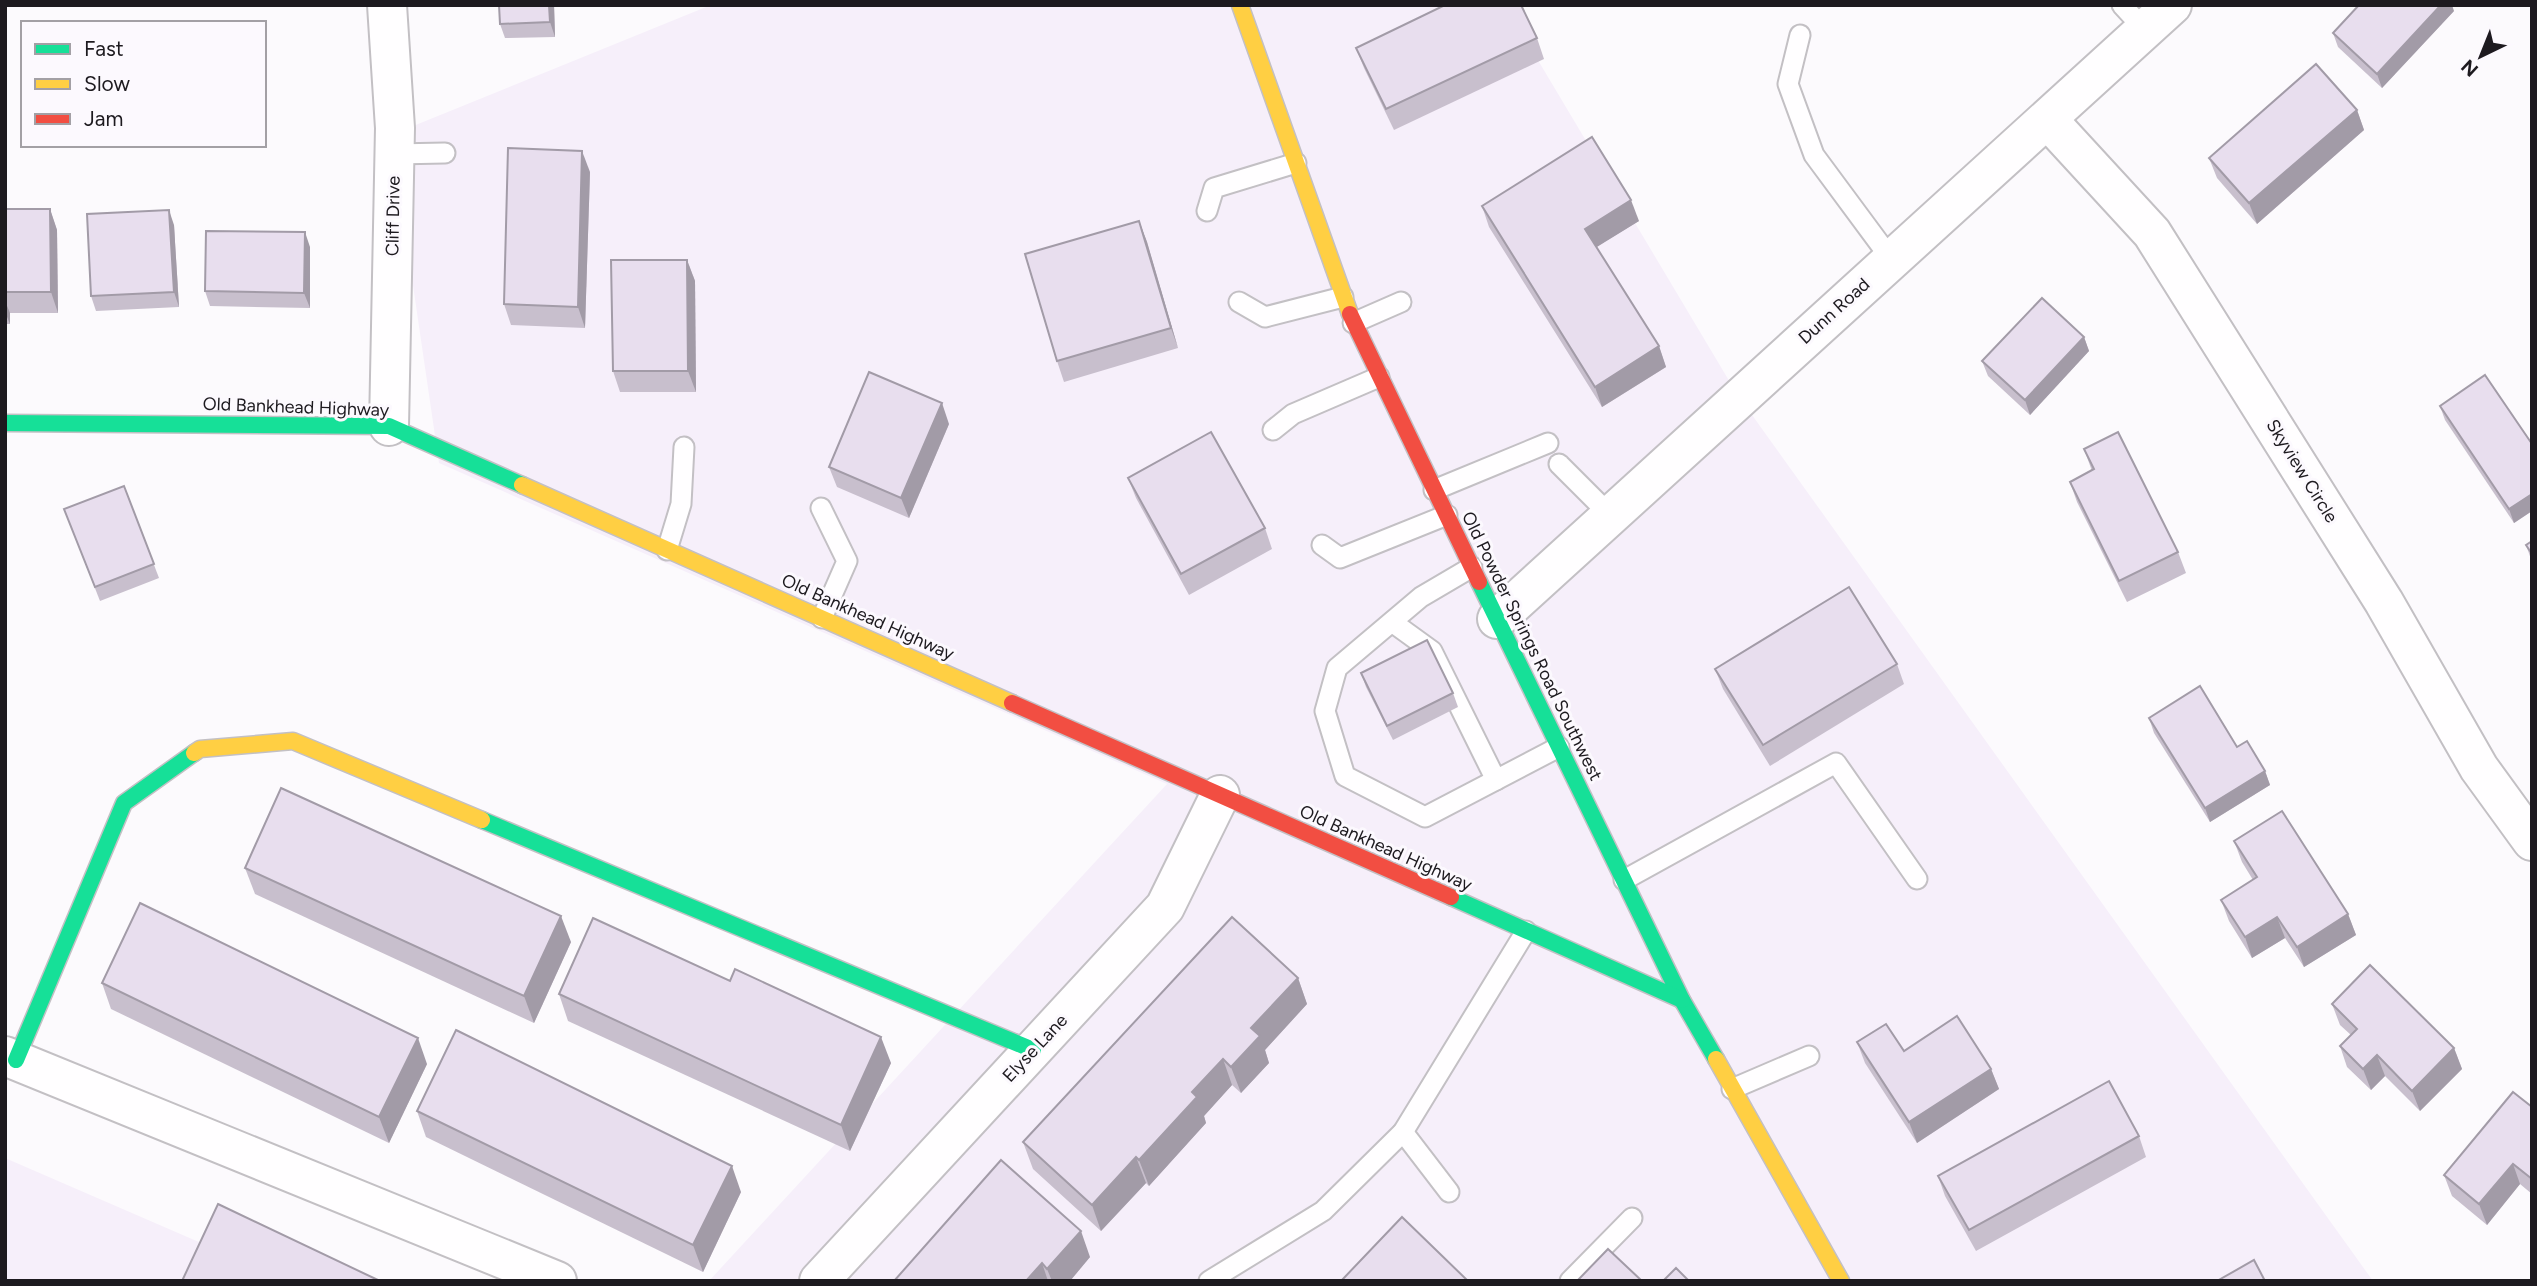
<svg xmlns="http://www.w3.org/2000/svg" width="2537" height="1286" viewBox="0 0 2537 1286" font-family="Figtree,sans-serif">
<style>
.built{fill:#f6effa}
.lines{fill:none;stroke-linecap:round;stroke-linejoin:round}
.lane-casing{stroke:#c3c0c4;stroke-width:23}
.street-casing{stroke:#c3c0c4;stroke-width:42}
.fast-casing{stroke:#c3c0c4;stroke-width:19}
.slow-casing{stroke:#c3c0c4;stroke-width:19}
.jam-casing{stroke:#c3c0c4;stroke-width:19}
.lane{stroke:#fffeff;stroke-width:19}
.street{stroke:#fffeff;stroke-width:38}
.fast{stroke:#16e098;stroke-width:16}
.slow{stroke:#ffcf43;stroke-width:16}
.jam{stroke:#f24e42;stroke-width:16}
.wall{fill:#c8bfcd}
.shaded-wall{fill:#a29ba7}
.building{fill:#e8deee;stroke:#a29ba7;stroke-width:2}
.labels{text-anchor:middle;stroke-width:6;stroke-linejoin:round;paint-order:stroke}
.street-label{font-size:18px;fill:#1d1a1f;stroke:#fcf9fe}
</style>
<rect width="100%" height="100%" fill="#fcfafd"/>
<!-- built -->
<g class="built">
<polygon points="711,5 1505,5 1737,394 2373,1281 709,1281 1167,784 439,463 391,135"/>
<polygon points="5,1158 289,1281 5,1281"/>
</g>
<g class="lines">
<defs>
<g id="lane">
<polyline points="2122,5 2145,30"/>
<polyline points="1800,35 1788,84 1814,155 1891,259"/>
<polyline points="395,154 445,153"/>
<polyline points="1207,211 1214,188 1296,163"/>
<polyline points="1239,302 1265,317 1343,297"/>
<polyline points="1353,323 1401,302"/>
<polyline points="1273,430 1293,414 1379,377"/>
<polyline points="1559,464 1610,515"/>
<polyline points="1434,490 1548,443"/>
<polyline points="821,508 847,561 822,618"/>
<polyline points="1322,545 1340,558 1447,515"/>
<polyline points="667,550 681,504 684,447"/>
<polyline points="1472,567 1421,597 1337,668 1325,711 1345,776 1425,817 1559,747"/>
<polyline points="1392,622 1432,651 1496,780"/>
<polyline points="1624,880 1836,763 1917,879"/>
<polyline points="1732,1089 1809,1056"/>
<polyline points="1403,1132 1449,1192"/>
<polyline points="1209,1281 1323,1211 1403,1132 1526,931"/>
<polyline points="1570,1281 1632,1218"/>
</g>
<g id="street">
<polyline points="387,5 395,128 389,426"/>
<polyline points="2048,120 2152,233 2384,602 2479,768 2532,841"/>
<path d="M1497 619C1722 413 1947 209 2172 5"/>
<polyline points="5,1056 557,1281"/>
<polyline points="819,1281 1165,907 1220,795"/>
</g>
<g id="fast">
<polyline points="5,423 389,426 522,485"/>
<polyline points="1479,582 1682,1000 1716,1059"/>
<polyline points="482,820 1033,1050"/>
<polyline points="1451,897 1682,1000"/>
<polyline points="16,1060 124,803 194,753"/>
</g>
<g id="slow">
<polyline points="1240,5 1350,314"/>
<polyline points="522,485 1012,703"/>
<polyline points="194,753 200,749 293,741 482,820"/>
<polyline points="1716,1059 1841,1281"/>
</g>
<g id="jam">
<polyline points="1350,314 1479,582"/>
<polyline points="1012,703 1451,897"/>
</g>
</defs>
<!-- lane casing -->
<use href="#lane" class="lane-casing"/>
<!-- street casing -->
<use href="#street" class="street-casing"/>
<!-- fast casing -->
<use href="#fast" class="fast-casing"/>
<!-- slow casing -->
<use href="#slow" class="slow-casing"/>
<!-- jam casing -->
<use href="#jam" class="jam-casing"/>
<!-- lane -->
<use href="#lane" class="lane"/>
<!-- street -->
<use href="#street" class="street"/>
<!-- fast -->
<use href="#fast" class="fast"/>
<!-- slow -->
<use href="#slow" class="slow"/>
<!-- jam -->
<use href="#jam" class="jam"/>
</g>
<!-- wall -->
<g class="wall">
<polygon points="554,5 555,37 505,38 500,24"/>
<polygon points="2454,11 2382,88 2338,47 2333,33"/>
<polygon points="1537,38 1544,59 1394,130 1364,68 1356,48"/>
<polygon points="2357,110 2364,130 2257,224 2217,178 2209,158"/>
<polygon points="590,172 585,328 511,325 504,304"/>
<polygon points="1482,206 1639,221 1596,247 1659,346 1666,367 1602,407 1489,227"/>
<polygon points="5,209 50,209 57,230 58,313 10,313 10,324 5,324"/>
<polygon points="1139,221 1147,242 1178,348 1064,382 1057,361"/>
<polygon points="174,225 179,307 96,311 91,296"/>
<polygon points="310,247 310,308 210,306 205,291"/>
<polygon points="687,260 695,281 696,392 620,392 613,371"/>
<polygon points="2084,337 2089,351 2030,415 1988,376 1982,361"/>
<polygon points="2440,406 2532,444 2532,511 2514,523 2445,420"/>
<polygon points="949,424 909,518 837,487 829,467"/>
<polygon points="2084,449 2178,552 2186,573 2127,602 2077,502 2070,482 2092,471"/>
<polygon points="1128,478 1265,528 1272,549 1189,595 1136,498"/>
<polygon points="124,486 159,578 100,601 64,509"/>
<polygon points="2532,541 2532,562 2526,545"/>
<polygon points="1897,664 1904,684 1770,766 1723,689 1715,669"/>
<polygon points="1361,673 1453,693 1458,707 1393,740 1366,687"/>
<polygon points="2149,718 2237,747 2265,771 2270,785 2210,822 2154,733"/>
<polygon points="2234,841 2348,914 2356,935 2304,967 2285,938 2252,958 2229,921 2221,900 2253,880 2242,862"/>
<polygon points="245,868 571,942 534,1023 255,894"/>
<polygon points="1298,978 1307,1004 1265,1050 1269,1063 1241,1093 1232,1085 1204,1116 1206,1123 1149,1186 1146,1183 1101,1231 1033,1169 1023,1142"/>
<polygon points="102,983 427,1064 389,1143 111,1009"/>
<polygon points="559,994 891,1063 850,1151 568,1021"/>
<polygon points="2332,1004 2454,1048 2462,1069 2420,1111 2385,1076 2371,1090 2347,1067 2340,1046 2351,1035 2340,1025"/>
<polygon points="1857,1042 1991,1069 1999,1089 1917,1143 1865,1063"/>
<polygon points="2532,1107 2532,1194 2520,1184 2487,1225 2452,1196 2444,1175"/>
<polygon points="417,1111 741,1192 703,1272 426,1137"/>
<polygon points="2139,1136 2146,1157 1976,1251 1945,1196 1938,1176"/>
<polygon points="1090,1257 1070,1281 894,1281"/>
</g>
<!-- shaded-wall -->
<g class="shaded-wall">
<polygon points="549,5 554,5 555,37 550,22"/>
<polygon points="2441,5 2452,5 2454,11 2382,88 2377,74"/>
<polygon points="2357,110 2364,130 2257,224 2249,203"/>
<polygon points="582,151 590,172 585,328 578,307"/>
<polygon points="1631,200 1639,221 1592,250 1585,229"/>
<polygon points="50,209 57,230 58,313 51,292"/>
<polygon points="169,210 174,225 179,307 174,292"/>
<polygon points="1139,221 1147,242 1178,348 1171,328"/>
<polygon points="305,232 310,247 310,308 304,293"/>
<polygon points="687,260 695,281 696,392 688,371"/>
<polygon points="5,301 10,313 10,324 5,312"/>
<polygon points="2084,337 2089,351 2030,415 2025,400"/>
<polygon points="1659,346 1666,367 1602,407 1595,387"/>
<polygon points="942,403 949,424 909,518 901,498"/>
<polygon points="2532,494 2532,511 2514,523 2509,509"/>
<polygon points="2265,771 2270,785 2210,822 2205,808"/>
<polygon points="2348,914 2356,935 2304,967 2297,947"/>
<polygon points="561,916 571,942 534,1023 524,996"/>
<polygon points="2277,917 2285,938 2252,958 2245,937"/>
<polygon points="1298,978 1307,1004 1265,1050 1269,1063 1241,1093 1231,1067 1251,1028"/>
<polygon points="881,1037 891,1063 850,1151 841,1125"/>
<polygon points="418,1038 427,1064 389,1143 379,1117"/>
<polygon points="2454,1048 2462,1069 2420,1111 2412,1091"/>
<polygon points="2377,1055 2385,1076 2371,1090 2363,1069"/>
<polygon points="1223,1059 1232,1085 1204,1116 1206,1123 1149,1186 1139,1160 1192,1092"/>
<polygon points="1991,1069 1999,1089 1917,1143 1909,1122"/>
<polygon points="1136,1157 1146,1183 1101,1231 1092,1205"/>
<polygon points="2513,1164 2520,1184 2487,1225 2479,1204"/>
<polygon points="732,1166 741,1192 703,1272 693,1245"/>
<polygon points="1081,1231 1090,1257 1070,1281 1052,1281 1047,1269"/>
<polygon points="1042,1263 1048,1281 1026,1281"/>
</g>
<!-- building -->
<g class="building">
<polygon points="499,5 549,5 550,22 500,24"/>
<polygon points="1445,5 1521,5 1537,38 1386,109 1356,48"/>
<polygon points="2359,5 2441,5 2377,74 2333,33"/>
<polygon points="2316,64 2357,110 2249,203 2209,158"/>
<polygon points="1592,137 1631,200 1585,229 1659,346 1595,387 1482,206"/>
<polygon points="508,148 582,151 578,307 504,304"/>
<polygon points="5,209 50,209 51,292 5,292"/>
<polygon points="169,210 174,292 91,296 87,214"/>
<polygon points="1139,221 1171,328 1057,361 1025,254"/>
<polygon points="206,231 305,232 304,293 205,291"/>
<polygon points="611,260 687,260 688,371 613,371"/>
<polygon points="2042,298 2084,337 2025,400 1982,361"/>
<polygon points="869,372 942,403 901,498 829,467"/>
<polygon points="2485,375 2532,444 2532,494 2509,509 2440,406"/>
<polygon points="1211,432 1265,528 1181,574 1128,478"/>
<polygon points="2118,432 2178,552 2119,581 2070,482 2094,469 2084,449"/>
<polygon points="124,486 154,564 95,587 64,509"/>
<polygon points="2532,541 2532,554 2526,545"/>
<polygon points="1849,587 1897,664 1763,745 1715,669"/>
<polygon points="1427,640 1453,693 1387,726 1361,673"/>
<polygon points="2200,686 2237,747 2247,741 2265,771 2205,808 2149,718"/>
<polygon points="281,788 561,916 524,996 245,868"/>
<polygon points="2282,811 2348,914 2297,947 2277,917 2245,937 2221,900 2257,877 2234,841"/>
<polygon points="140,903 418,1038 379,1117 102,983"/>
<polygon points="1232,917 1298,978 1251,1028 1260,1036 1231,1067 1223,1059 1192,1092 1197,1097 1139,1160 1136,1157 1092,1205 1023,1142"/>
<polygon points="593,918 730,981 735,969 881,1037 841,1125 559,994"/>
<polygon points="2370,965 2454,1048 2412,1091 2377,1055 2363,1069 2340,1046 2357,1029 2332,1004"/>
<polygon points="1957,1016 1991,1069 1909,1122 1857,1042 1886,1024 1904,1051"/>
<polygon points="456,1030 732,1166 693,1245 417,1111"/>
<polygon points="2109,1081 2139,1136 1969,1230 1938,1176"/>
<polygon points="2513,1092 2532,1107 2532,1179 2513,1164 2479,1204 2444,1175"/>
<polygon points="1001,1160 1081,1231 1047,1269 1042,1263 1026,1281 894,1281"/>
<polygon points="218,1204 380,1281 182,1281"/>
<polygon points="1402,1217 1468,1281 1341,1281"/>
<polygon points="1608,1249 1642,1281 1577,1281"/>
<polygon points="2254,1260 2265,1281 2217,1281"/>
<polygon points="1676,1268 1689,1281 1663,1281"/>
</g>
<g class="labels">
<!-- street labels -->
<g class="street-label">
<text transform="translate(393 216) rotate(-89)" y="6">Cliff Drive</text>
<text transform="translate(1834 311) rotate(-42)" y="6">Dunn Road</text>
<text transform="translate(296 407) rotate(2)" y="6">Old Bankhead Highway</text>
<text transform="translate(2302 471) rotate(58)" y="6">Skyview Circle</text>
<text transform="translate(868 617) rotate(24)" y="6">Old Bankhead Highway</text>
<text transform="translate(1532 646) rotate(64)" y="6">Old Powder Springs Road Southwest</text>
<text transform="translate(1386 848) rotate(24)" y="6">Old Bankhead Highway</text>
<text transform="translate(1035 1048) rotate(-47)" y="6">Elyse Lane</text>
</g>
</g>
<!-- border -->
<rect width="2537" height="1286" fill="none" stroke="#1d1a1f" stroke-width="14"/>
<!-- legend -->
<rect x="21" y="21" width="245" height="126" fill="#fcf9fe" stroke="#a3a0a5" stroke-width="2"/>
<rect x="35" y="44" width="35" height="10" fill="#16e098" stroke="#a3a0a5" stroke-width="2"/>
<text x="84" y="56" font-size="21" fill="#1d1a1f">Fast</text>
<rect x="35" y="79" width="35" height="10" fill="#ffcf43" stroke="#a3a0a5" stroke-width="2"/>
<text x="84" y="91" font-size="21" fill="#1d1a1f">Slow</text>
<rect x="35" y="114" width="35" height="10" fill="#f24e42" stroke="#a3a0a5" stroke-width="2"/>
<text x="84" y="126" font-size="21" fill="#1d1a1f">Jam</text>
<!-- north arrow -->
<g transform="translate(2481 56) rotate(223)" stroke="#fcf9fe" stroke-width="5" paint-order="stroke">
<path d="M0-5L12 26L0 18L-12 26Z" fill="#1d1a1f"/>
<text y="-10" font-size="19" font-weight="bold" text-anchor="middle" fill="#1d1a1f">N</text>
</g>
</svg>
